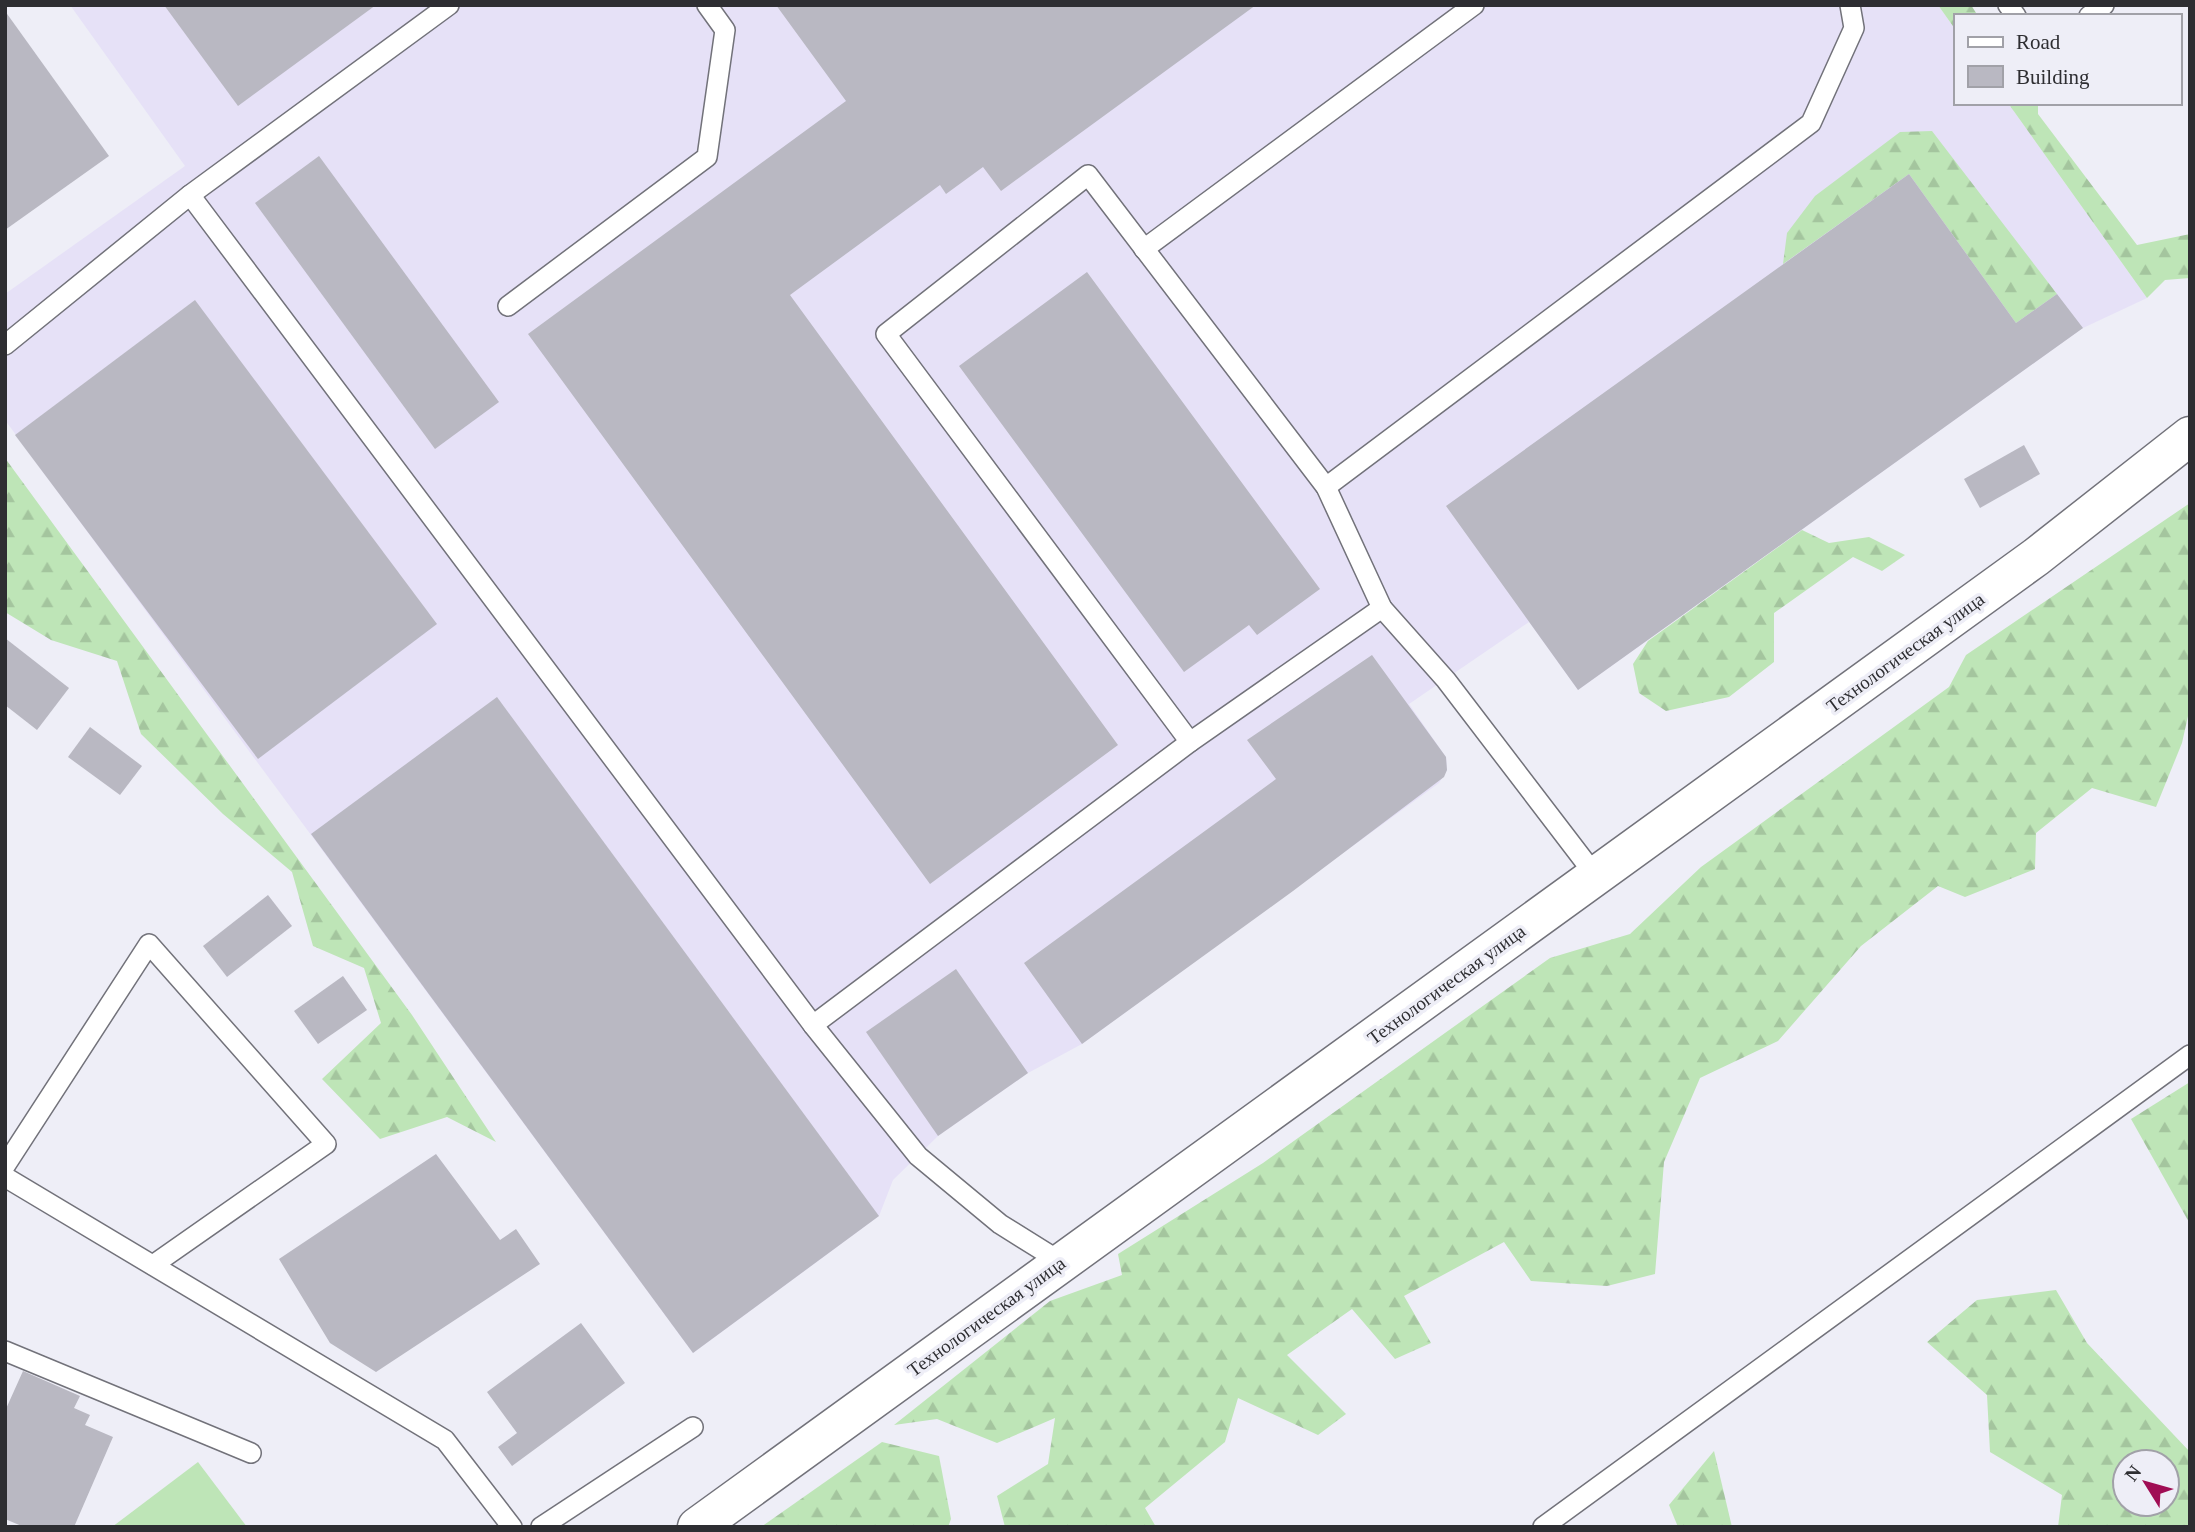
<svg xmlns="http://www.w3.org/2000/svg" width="2195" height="1532" viewBox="0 0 2195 1532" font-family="Georgia,serif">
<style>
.industrial{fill:#e6e1f7}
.green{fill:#bee5b7}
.forest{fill:url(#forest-firs);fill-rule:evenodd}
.building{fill:#b9b8c2}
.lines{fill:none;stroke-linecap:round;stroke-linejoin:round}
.lane-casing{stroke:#72727a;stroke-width:22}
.street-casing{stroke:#72727a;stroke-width:41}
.lane{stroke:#fff;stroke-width:19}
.street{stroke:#fff;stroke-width:38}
.labels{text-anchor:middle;stroke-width:7;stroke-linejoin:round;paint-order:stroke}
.street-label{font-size:19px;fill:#2e2e32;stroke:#eeeef7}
</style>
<defs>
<pattern id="forest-firs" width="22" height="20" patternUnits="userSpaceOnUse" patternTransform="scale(1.75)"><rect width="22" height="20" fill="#bee5b7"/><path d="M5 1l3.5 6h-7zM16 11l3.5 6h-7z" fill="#a4c59e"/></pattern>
</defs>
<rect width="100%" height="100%" fill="#eeeef7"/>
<!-- industrial -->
<polygon class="industrial" points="70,5 1938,5 1955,29 1955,103 2008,103 2147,298 2083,328 1578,690 1529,622 1409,704 1446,757 1447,770 1439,783 1082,1044 1028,1073 938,1136 893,1180 879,1216 693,1353 5,420 5,294 185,166"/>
<!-- green -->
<polygon class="green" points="198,1462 247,1527 112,1527"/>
<!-- forest -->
<g class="forest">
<polygon points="1938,5 1971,5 1978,16 1955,16 1955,29"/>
<polygon points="2008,103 2038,103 2038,114 2137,245 2190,234 2190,278 2165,280 2147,298"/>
<polygon points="1932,131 2057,294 2016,323 1909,174 1783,264 1787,233 1815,196 1900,132"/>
<polygon points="5,458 412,1015 496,1142 447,1117 380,1139 322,1079 381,1023 364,968 313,946 292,872 223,814 141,734 117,661 51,640 5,612"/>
<polygon points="2190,503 2190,707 2182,743 2156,807 2092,788 2036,833 2035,869 1965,897 1938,886 1861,946 1778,1041 1700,1078 1664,1162 1655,1274 1607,1286 1531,1281 1504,1242 1404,1296 1431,1343 1395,1359 1352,1309 1287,1355 1346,1414 1318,1435 1238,1398 1225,1442 1145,1508 1156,1527 1005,1527 997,1496 1048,1464 1055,1418 997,1443 937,1419 894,1425 1050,1301 1122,1275 1118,1254 1263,1163 1550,958 1630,934 1701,867 1949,687 1966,655"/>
<polygon points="1802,530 1829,543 1869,537 1905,555 1882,571 1853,557 1774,613 1774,662 1729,697 1666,711 1639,693 1633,664 1648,641"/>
<polygon points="2190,1082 2190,1224 2131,1119"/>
<path d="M2056 1290 2087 1343 2190 1452V1527H2058L2062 1495 1990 1452 1987 1395 1927 1342 1977 1300ZM2167 1462V1504H2125V1462Z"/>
<polygon points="882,1442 939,1456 951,1519 948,1527 761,1527"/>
<polygon points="1714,1451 1732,1527 1678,1527 1669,1505"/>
</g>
<!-- building -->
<g class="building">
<polygon points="164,5 376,5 238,106"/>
<polygon points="776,5 1256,5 1001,191 983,167 946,194 940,185 790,295 1118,745 930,884 528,334 846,101"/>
<polygon points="5,11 109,156 5,230"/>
<polygon points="319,156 499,402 435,449 255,203"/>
<polygon points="1909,174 2016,323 2057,294 2083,328 1578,690 1446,506"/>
<polygon points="1087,272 1320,589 1257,635 1249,625 1184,672 959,366"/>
<polygon points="195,300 437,624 258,759 15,435"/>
<polygon points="2024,445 2040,474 1980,508 1964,479"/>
<polygon points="5,638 69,688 37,730 5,705"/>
<polygon points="1372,655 1446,757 1447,770 1444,777 1293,891 1082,1044 1024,963 1276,779 1247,740"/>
<polygon points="497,697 879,1216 693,1353 311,834"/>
<polygon points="90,727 142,766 120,795 68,757"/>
<polygon points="268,895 292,926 227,977 203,946"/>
<polygon points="956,969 1028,1073 938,1136 866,1032"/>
<polygon points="343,976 367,1010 318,1044 294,1011"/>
<polygon points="436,1154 500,1240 516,1229 540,1264 376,1372 330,1343 279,1259"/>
<polygon points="581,1323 625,1383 512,1466 498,1447 517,1433 487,1392"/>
<polygon points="23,1371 80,1396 74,1408 90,1415 85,1425 113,1437 74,1527 24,1527 5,1519 5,1411"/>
</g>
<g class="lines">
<defs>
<g id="lane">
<polyline points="2008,5 2016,16"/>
<polyline points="2089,16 2104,5"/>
<polyline points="190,195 813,1025 918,1156 1000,1224 1061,1262"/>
<polyline points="1144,249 1474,5"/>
<polyline points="508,306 707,157 725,30 707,5"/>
<polyline points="5,345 190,195 449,5"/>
<polyline points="1326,487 1811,123 1854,28 1850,5"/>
<polyline points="1190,742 886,334 1088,175 1326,487 1382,608 1446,680 1595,875"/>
<polyline points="813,1025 1190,742 1382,608"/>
<polyline points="5,1166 149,944 326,1144 153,1265"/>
<polyline points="5,1177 445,1440 512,1527"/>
<polyline points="5,1351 251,1453"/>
<polyline points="541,1527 693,1427"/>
<polyline points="1543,1527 2190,1055"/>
</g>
<polyline id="street" points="697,1527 2036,557 2190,436"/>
</defs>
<!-- lane casing -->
<use href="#lane" class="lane-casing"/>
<!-- street casing -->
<use href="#street" class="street-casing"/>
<!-- lane -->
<use href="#lane" class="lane"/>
<!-- street -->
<use href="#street" class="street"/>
</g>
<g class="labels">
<!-- street labels -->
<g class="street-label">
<text transform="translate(1905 652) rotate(-36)" y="7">Технологическая улица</text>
<text transform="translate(1446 984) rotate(-36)" y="7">Технологическая улица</text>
<text transform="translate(986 1316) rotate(-36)" y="7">Технологическая улица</text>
</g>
</g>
<!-- border -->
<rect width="2195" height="1532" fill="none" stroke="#2e2e32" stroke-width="14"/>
<!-- legend -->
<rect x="1954" y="14" width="228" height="91" fill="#eeeef7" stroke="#a1a1a8" stroke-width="2"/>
<rect x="1968" y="37" width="35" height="10" fill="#ffffff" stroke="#a1a1a8" stroke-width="2"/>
<text x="2016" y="49" font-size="21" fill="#2e2e32">Road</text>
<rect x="1968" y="66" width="35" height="21" fill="#b9b8c2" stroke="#a1a1a8" stroke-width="2"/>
<text x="2016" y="84" font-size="21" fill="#2e2e32">Building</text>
<!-- north arrow -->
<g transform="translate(2146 1483) rotate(307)"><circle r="33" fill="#eeeef7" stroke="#a1a1a8" stroke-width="2"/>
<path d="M0-5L12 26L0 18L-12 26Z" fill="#a00d54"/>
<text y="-10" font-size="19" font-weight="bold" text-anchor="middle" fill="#2e2e32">N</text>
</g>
</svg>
